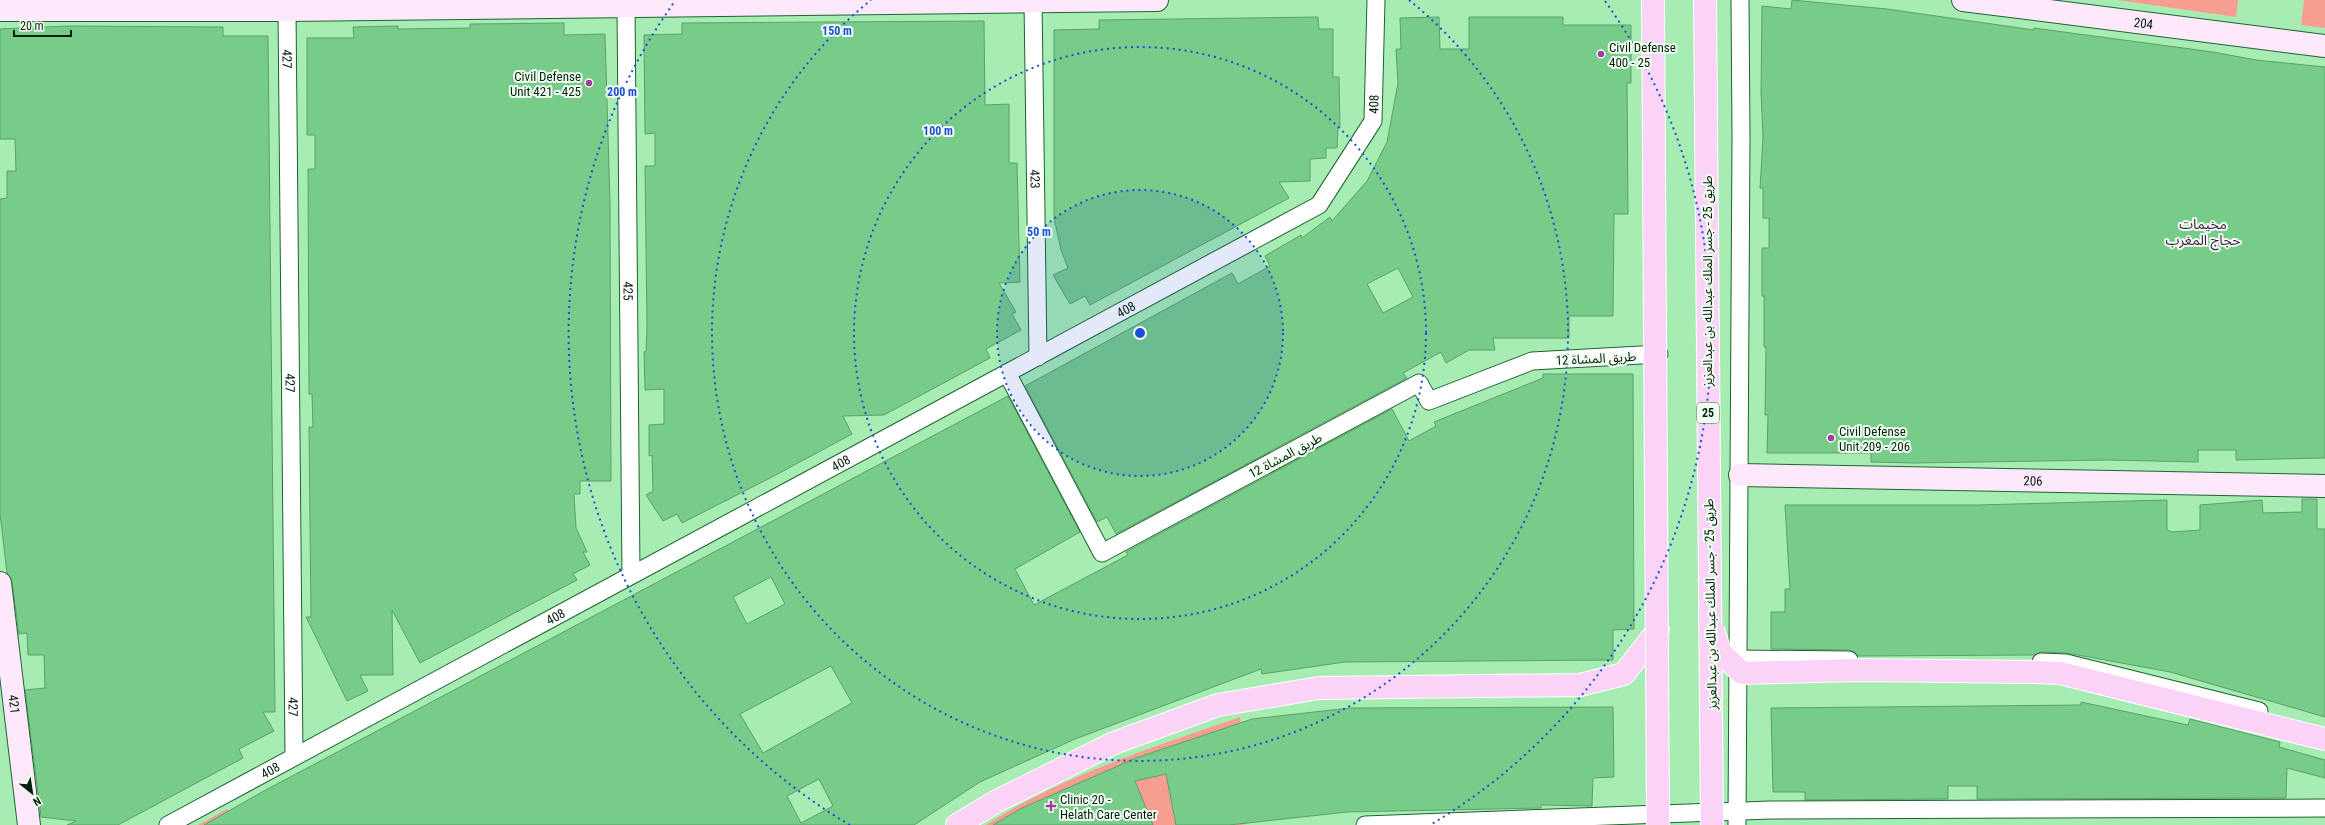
<svg xmlns="http://www.w3.org/2000/svg" width="2325" height="825" viewBox="0 0 2325 825" font-family="'Roboto Condensed','Noto Sans Arabic',sans-serif">
<style>
.green{fill:#f89e91}
.building{fill:#76cc88;stroke:#5ca06a;fill-rule:evenodd}
.lines{fill:none;stroke-linecap:round;stroke-linejoin:round}
.street-casing{stroke:#1e6331;stroke-width:19}
.secondary-casing{stroke:#1e6331;stroke-width:24}
.primary-casing{stroke:#fff;stroke-width:24}
.street{stroke:#fff;stroke-width:17}
.secondary{stroke:#fde9fb;stroke-width:22}
.primary{stroke:#fad3f7;stroke-width:22}
.primary-bridge-casing{stroke:#fff;stroke-width:24;stroke-linecap:butt}
.primary-bridge{stroke:#fad3f7;stroke-width:22}
.ring{fill:none;stroke:#1d4ed8;stroke-width:2;stroke-dasharray:2 4}
.poi-dot{fill:#a43da0;stroke:#f1fef2;stroke-width:1.5}
.labels{text-anchor:middle;stroke-width:4;stroke-linejoin:round;paint-order:stroke}
.shield{fill:#f1fef2;stroke:#4b6350;stroke-width:1}
.shield-label{font-size:12px;font-weight:bold;fill:#04200b}
.street-label{font-size:13px;fill:#04200b;stroke:#f1fef2}
.poi-label{font-size:13px;fill:#04200b;stroke:#f1fef2;text-anchor:start}
.neighbourhood-label{font-size:14px;fill:#461444;stroke:#f1fef2}
.centre{fill:#1d4ed8;stroke:#f1fef2;stroke-width:2}
.ring-label{font-size:12px;text-anchor:middle;font-weight:bold;fill:#1d4ed8;stroke:#f1fef2;stroke-width:4;stroke-linejoin:round;paint-order:stroke}
</style>
<rect width="100%" height="100%" fill="#a7edb3"/>
<!-- green -->
<g class="green">
<polygon points="2117,0 2238,0 2236,17"/>
<polygon points="2304,0 2325,0 2325,28 2301,25"/>
<path d="M1240 717 1252 823 1241 825H986C1063 775 1154 747 1240 717Z"/>
<polygon points="227,809 235,825 198,825"/>
</g>
<!-- building -->
<g class="building">
<polygon points="1792,0 1887,9 2034,30 2034,28 2213,52 2256,60 2325,67 2325,458 2236,460 2236,450 2198,450 2198,462 2109,460 1914,463 1871,462 1871,453 1767,453 1768,415 1765,415 1766,347 1764,347 1764,296 1762,296 1762,248 1769,248 1769,218 1763,218 1763,188 1760,188 1763,137 1761,92 1762,6 1791,9"/>
<polygon points="1318,17 1319,29 1333,29 1333,77 1339,77 1340,127 1338,127 1337,148 1326,148 1326,158 1310,159 1310,181 1279,182 1289,198 1090,305 1085,296 1070,304 1053,275 1068,268 1061,250 1054,218 1054,30 1099,29 1099,20"/>
<path d="M1439 17 1440 49H1469V17H1563V25H1631V83H1627L1628 214H1614L1613 316H1569V338H1493L1495 350H1469L1446 363 1441 352 1403 373 1407 378 1116 534 1107 517 1097 522 1025 386 1232 273 1238 284 1270 266 1265 256 1301 235 1302 238 1330 217 1332 221 1367 181 1387 142 1398 83 1396 49H1401L1400 18ZM1398 268 1413 297 1383 313 1367 284Z"/>
<polygon points="984,21 985,105 1009,104 1009,163 1017,163 1020,282 999,283 1016,312 1012,314 1021,330 986,349 990,358 884,415 843,416 852,434 772,477 682,523 677,514 663,521 646,495 653,491 652,455 649,456 649,425 664,424 664,389 645,390 644,352 646,351 647,327 645,166 655,166 655,133 645,134 644,35 682,34 682,23"/>
<polygon points="564,23 564,35 605,34 610,203 611,481 580,481 580,494 574,494 576,528 587,552 583,552 590,565 573,574 577,580 420,663 392,610 393,675 360,675 368,691 347,701 306,617 311,617 309,427 313,427 312,394 309,394 308,169 315,169 315,135 307,135 307,38 354,38 353,27 398,26 398,29 470,28 470,24"/>
<polygon points="69,26 223,27 223,36 268,36 275,712 263,712 274,731 239,749 243,758 118,825 67,825 76,821 41,817 25,690 45,688 44,655 28,655 27,633 19,634 12,582 7,573 0,514 0,199 7,198 7,171 16,171 15,139 0,139 0,29"/>
<path d="M1543 374H1633L1634 629 1613 630V660L1345 662 1262 674 1261 669 1075 739 980 782 914 825H204L262 792 1008 396 1080 532 1015 569 1034 605 1128 555 1126 552 1392 409 1409 441 1436 426 1434 422 1543 378ZM771 577 785 604 747 624 733 597ZM831 666 852 703 763 753 740 714ZM819 779 833 806 801 823 787 796Z"/>
<polygon points="2302,499 2317,499 2317,529 2325,529 2325,717 2170,672 2067,653 2041,652 2034,655 1858,656 1854,652 1849,650 1771,649 1771,612 1785,612 1785,589 1790,589 1785,505 1977,505 2167,500 2167,530 2172,532 2200,530 2200,505 2262,500 2263,513 2302,512"/>
<polygon points="2081,702 2188,725 2190,719 2280,742 2279,747 2325,760 2325,778 2287,768 2286,798 1977,799 1977,786 1948,786 1948,799 1805,800 1805,792 1773,792 1771,708 2081,705"/>
<polygon points="1613,707 1614,777 1593,778 1592,806 1541,805 1541,808 1347,812 1229,825 1176,825 1166,774 1135,781 1153,825 993,825 1022,808 1136,758 1252,719 1350,708"/>
</g>
<g class="lines">
<defs>
<g id="street">
<path id="s1" d="M1033 2 1038 357"/>
<path id="s2" d="M626 6 631 575"/>
<path id="s3" d="M287 10 294 756"/>
<polyline points="1007,373 1102,553 1419,383 1429,401 1532,361 1659,354"/>
<polyline points="1738,659 1849,660"/>
<polyline points="2041,662 2066,663 2259,711"/>
<path id="s4" d="M168 825 1319 205 1373 121 1376 0"/>
<polyline points="1365,825 1770,810 2325,808"/>
<polyline points="1737,825 1741,137 1740,0"/>
</g>
<g id="secondary">
<path id="s5" d="M1963 0 2325 46"/>
<polyline points="0,10 287,10 1157,0"/>
<path id="s6" d="M1740 475 2325 486"/>
<path id="s7" d="M0 583 29 825"/>
</g>
<g id="primary">
<polyline points="2034,672 2060,673 2325,739"/>
<polyline points="957,825 997,801 1114,743 1218,705 1319,688 1580,685 1624,674 1658,630"/>
</g>
</defs>
<!-- street casing -->
<use href="#street" class="street-casing"/>
<!-- secondary casing -->
<use href="#secondary" class="secondary-casing"/>
<!-- primary casing -->
<use href="#primary" class="primary-casing"/>
<!-- street -->
<use href="#street" class="street"/>
<!-- secondary -->
<use href="#secondary" class="secondary"/>
<!-- primary -->
<use href="#primary" class="primary"/>
<defs>
<g id="primary-bridge">
<polyline points="1653,0 1658,825"/>
<polyline points="1705,0 1712,825"/>
<polyline points="1713,630 1720,652 1742,673 1859,670 2034,672"/>
</g>
</defs>
<!-- primary-bridge casing -->
<use href="#primary-bridge" class="primary-bridge-casing"/>
<!-- primary-bridge -->
<use href="#primary-bridge" class="primary-bridge"/>
</g>
<!-- distance rings -->
<circle cx="1140" cy="333" r="143" fill="#1d4ed8" fill-opacity=".12"/>
<g class="ring">
<circle cx="1140" cy="333" r="143"/>
<circle cx="1140" cy="333" r="286"/>
<path d="M1409 0A428 428 0 1 1 871 0"/>
<path d="M850 825A571 571 0 0 1 675 1M1605 1A571 571 0 0 1 1430 825"/>
</g>
<!-- markers -->
<g class="poi-dot">
<circle cx="1601" cy="54" r="4"/>
<circle cx="589" cy="83" r="4"/>
<circle cx="1831" cy="438" r="4"/>
<path d="M1049 800h4v4h4v4h-4v4h-4v-4h-4v-4h4z"/>
</g>
<g class="labels">
<!-- shield labels -->
<rect class="shield" x="1697" y="403" width="22" height="20" rx="3"/>
<g class="shield-label">
<text x="1708" y="417">25</text>
</g>
<!-- street labels -->
<g class="street-label">
<text dy="5" stroke="none"><textPath href="#s5" startOffset="182">204</textPath></text>
<text dy="5" stroke="none"><textPath href="#s3" startOffset="49">427</textPath></text>
<text dy="5" stroke="none"><textPath href="#s4" startOffset="1424">408</textPath></text>
<text dy="5" stroke="none"><textPath href="#s1" startOffset="177">423</textPath></text>
<text transform="translate(1707 281) rotate(-90)" y="5">طريق 25 - جسر الملك عبدالله بن عبدالعزيز</text>
<text dy="5" stroke="none"><textPath href="#s2" startOffset="285">425</textPath></text>
<text dy="5" stroke="none"><textPath href="#s4" startOffset="1088">408</textPath></text>
<text transform="translate(1596 358) rotate(-3)" y="5">طريق المشاة 12</text>
<text dy="5" stroke="none"><textPath href="#s3" startOffset="373">427</textPath></text>
<text transform="translate(1285 455) rotate(-28)" y="5">طريق المشاة 12</text>
<text dy="5" stroke="none"><textPath href="#s4" startOffset="764">408</textPath></text>
<text dy="5" stroke="none"><textPath href="#s6" startOffset="293">206</textPath></text>
<text transform="translate(1710 604) rotate(-91)" y="5">طريق 25 - جسر الملك عبدالله بن عبدالعزيز</text>
<text dy="5" stroke="none"><textPath href="#s4" startOffset="440">408</textPath></text>
<text dy="5" stroke="none"><textPath href="#s7" startOffset="122">421</textPath></text>
<text dy="5" stroke="none"><textPath href="#s3" startOffset="697">427</textPath></text>
<text dy="5" stroke="none"><textPath href="#s4" startOffset="116">408</textPath></text>
</g>
<!-- poi labels -->
<g class="poi-label">
<text x="1609" y="52">Civil Defense<tspan x="1609" dy="15">400 - 25</tspan></text>
<text x="581" y="81" text-anchor="end">Civil Defense<tspan x="581" dy="15">Unit 421 - 425</tspan></text>
<text x="1839" y="436">Civil Defense<tspan x="1839" dy="15">Unit 209 - 206</tspan></text>
<text x="1060" y="804">Clinic 20 -<tspan x="1060" dy="15">Helath Care Center</tspan></text>
</g>
<!-- neighbourhood labels -->
<g class="neighbourhood-label">
<text x="2203" y="229">مخيمات<tspan x="2203" dy="16">حجاج المغرب</tspan></text>
</g>
</g>
<circle cx="1140" cy="333" r="6" class="centre"/>
<g class="ring-label">
<text x="837" y="35">150 m</text>
<text x="622" y="96">200 m</text>
<text x="938" y="135">100 m</text>
<text x="1039" y="236">50 m</text>
</g>
<!-- north arrow -->
<g transform="translate(32 793) rotate(150)" stroke="#f1fef2" stroke-width="3" paint-order="stroke">
<path d="M0-3L7 15L0 10L-7 15Z" fill="#04200b"/>
<text y="-6" font-size="11" font-weight="bold" text-anchor="middle" fill="#04200b">N</text>
</g>
<!-- scale -->
<path d="M14 30v6h57v-6" fill="none" stroke="#04200b" stroke-width="2"/>
<text x="20" y="30" font-size="12" fill="#04200b" stroke="#f1fef2" stroke-width="3" paint-order="stroke">20 m</text>
</svg>
